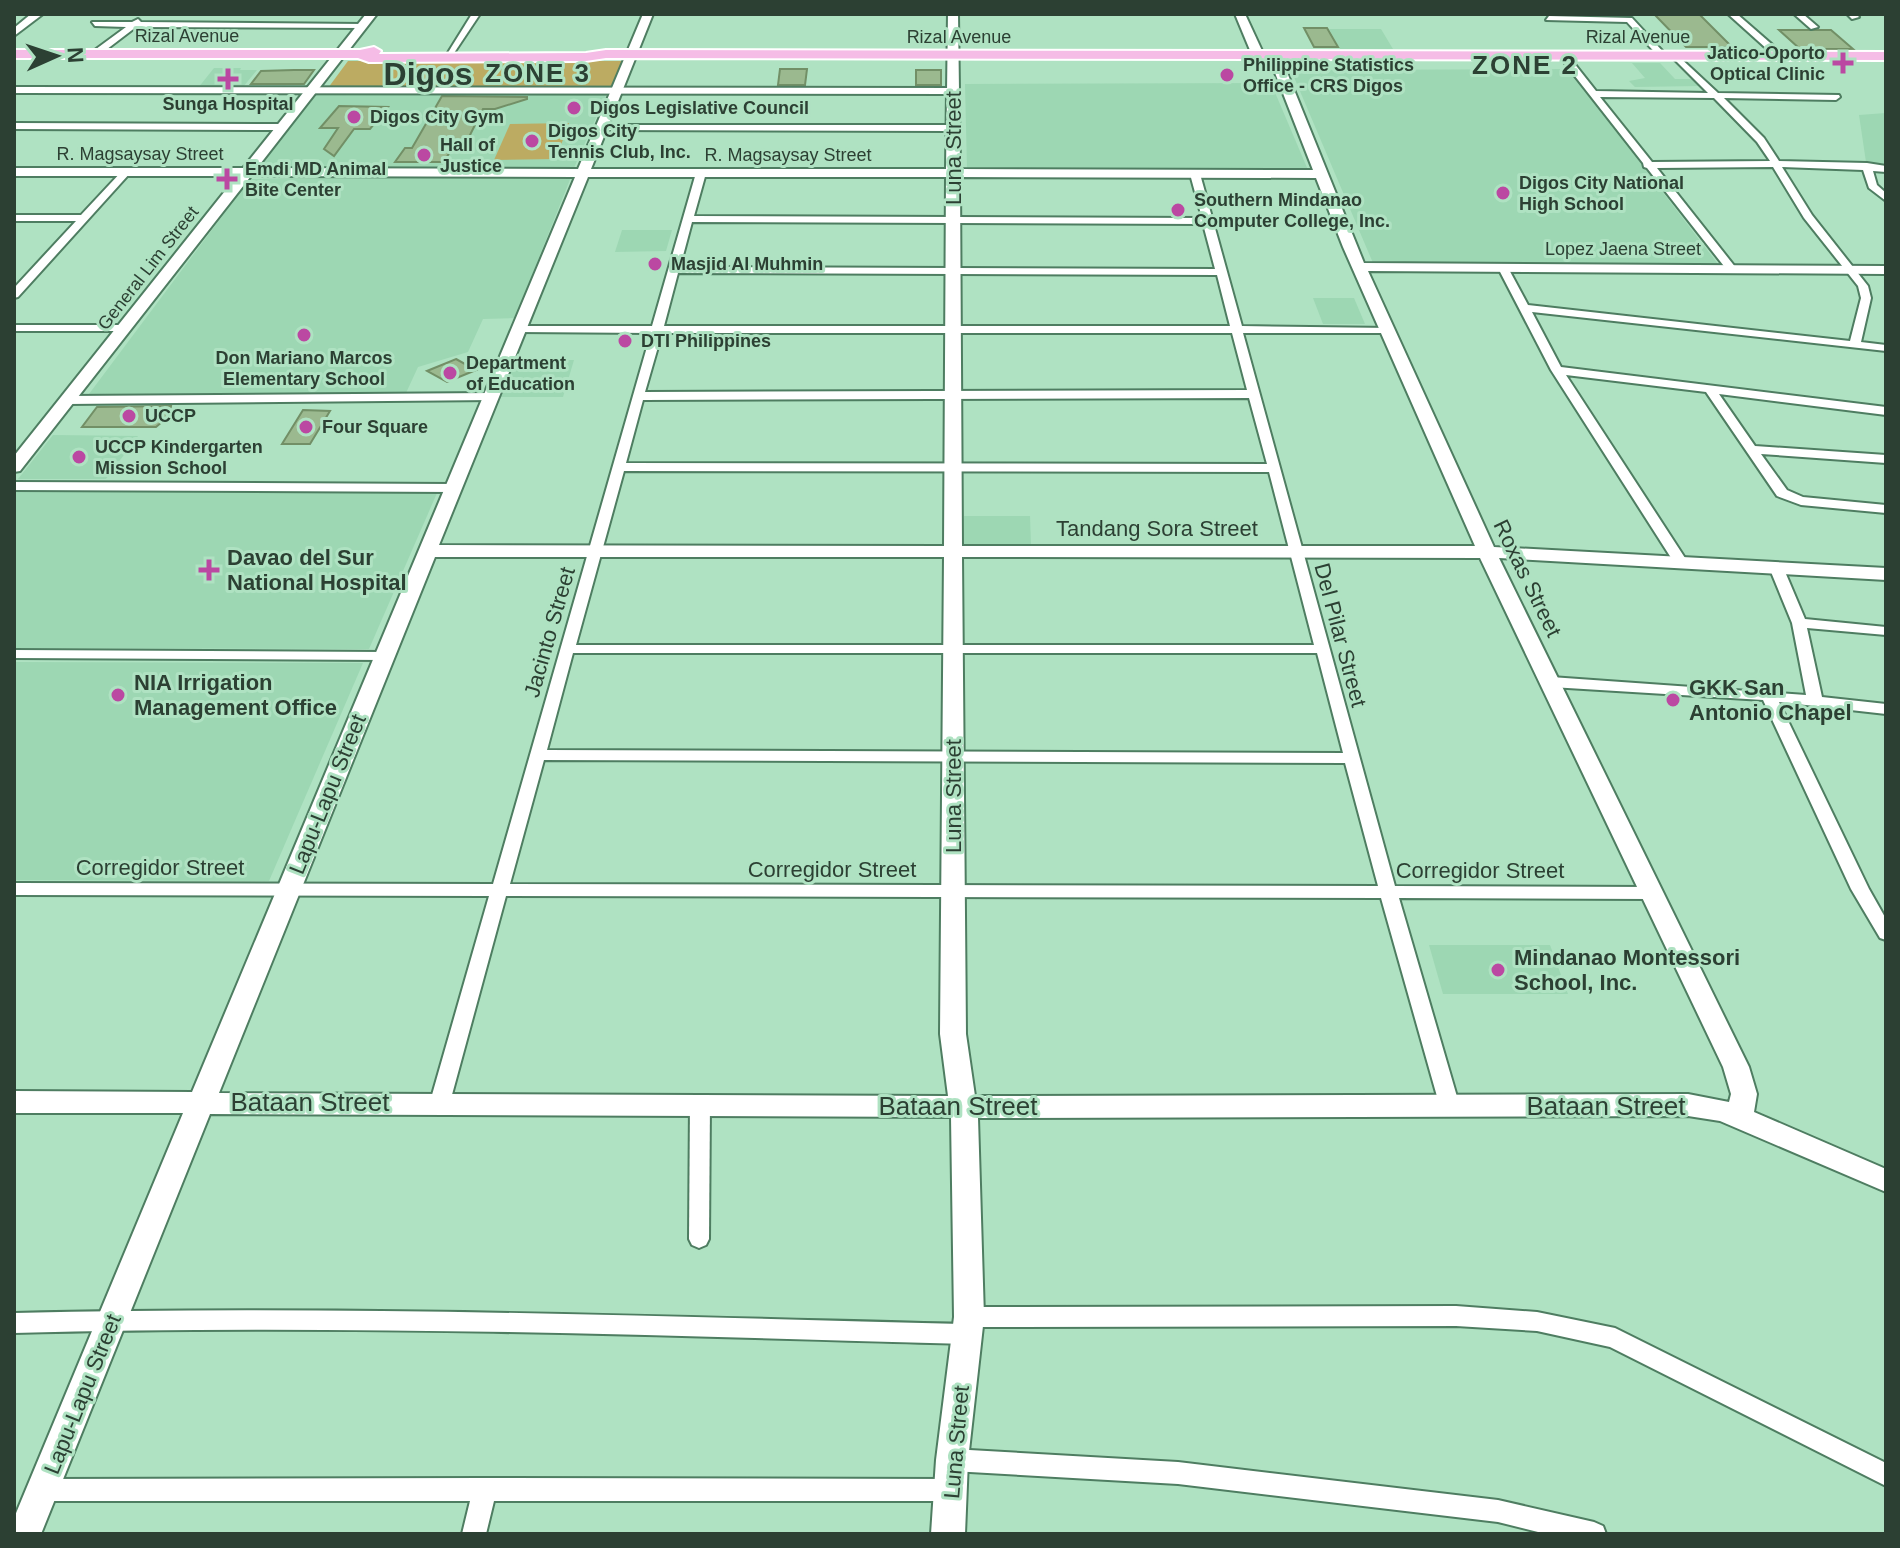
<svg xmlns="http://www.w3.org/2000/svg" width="1900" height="1548" viewBox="0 0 1900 1548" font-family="Helvetica,sans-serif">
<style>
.built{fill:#9dd7b3}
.green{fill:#bcab62}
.building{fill:#9bb98f;stroke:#728f66;stroke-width:2}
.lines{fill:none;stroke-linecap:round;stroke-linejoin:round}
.street-casing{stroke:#4e7d61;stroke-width:4}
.secondary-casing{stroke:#4e7d61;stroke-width:4}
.primary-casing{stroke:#fff;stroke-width:4}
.street{fill:#fff;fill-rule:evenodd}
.secondary{fill:#fff;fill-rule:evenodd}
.primary{fill:#f5bce6;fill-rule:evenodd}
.poi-dot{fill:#bb48a2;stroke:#afe2c2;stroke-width:3}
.labels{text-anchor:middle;stroke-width:6;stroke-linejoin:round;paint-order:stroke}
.far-street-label{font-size:18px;fill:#2c4033;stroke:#afe2c2}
.far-poi-label{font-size:18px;font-weight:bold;fill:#2c4033;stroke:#afe2c2;text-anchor:start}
.street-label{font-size:22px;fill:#2c4033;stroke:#afe2c2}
.poi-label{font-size:22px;font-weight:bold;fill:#2c4033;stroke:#afe2c2;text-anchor:start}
.far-district-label{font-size:26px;font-weight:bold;letter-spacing:2px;fill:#2c4033;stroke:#afe2c2}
.near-street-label{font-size:26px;fill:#2c4033;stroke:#afe2c2}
.far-town-label{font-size:32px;font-weight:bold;fill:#2c4033;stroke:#afe2c2}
</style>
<rect width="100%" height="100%" fill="#afe2c2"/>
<!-- built -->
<g class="built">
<polygon points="1329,29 1381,29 1393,49 1340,49"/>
<polygon points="1632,63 1660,63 1675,79 1693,79 1700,86 1635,87 1629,81 1645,78"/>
<polygon points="214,68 241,68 240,70 257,70 243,87 198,88"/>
<polygon points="1568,69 1718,264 1373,263 1291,70"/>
<polygon points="1271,83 1308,170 967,169 965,84"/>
<polygon points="318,92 607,93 574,168 263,170 258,167"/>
<polygon points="1886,113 1886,166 1866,162 1859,115"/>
<polygon points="571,177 515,318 483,319 468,352 418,367 406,393 89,394 250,179"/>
<polygon points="622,230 672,230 666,251 615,252"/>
<polygon points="1313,298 1354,298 1365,324 1323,324"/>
<polygon points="513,360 574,360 563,397 498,397"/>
<polygon points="53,435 138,436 106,479 18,479"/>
<polygon points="14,491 437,493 369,649 14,648"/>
<polygon points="964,516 1030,516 1031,546 964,546"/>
<polygon points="14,662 363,663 269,881 14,880"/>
<polygon points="1550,945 1568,994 1443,994 1429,945"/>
</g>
<!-- green -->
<g class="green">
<polygon points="348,61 622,61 611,88 328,88"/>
<polygon points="569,123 556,159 494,160 510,124"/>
</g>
<!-- building -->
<g class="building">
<polygon points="1654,14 1699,14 1732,47 1686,47"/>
<polygon points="1304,28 1327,28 1338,47 1314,47"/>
<polygon points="1779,30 1831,30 1853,49 1800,49"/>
<polygon points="780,69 807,69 805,85 778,85"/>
<polygon points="294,70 314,70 304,84 251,84 261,71"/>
<rect x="916" y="70" width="25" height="15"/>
<polygon points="442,96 527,97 527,99 495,109 483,109 467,141 456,141 444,162 395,162 405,148 412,148"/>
<polygon points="339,106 388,107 370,129 354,129 334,156 324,149 338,128 320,128"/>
<polygon points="456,359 476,370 447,382 427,371"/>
<polygon points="171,406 169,416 156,427 82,427 97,407"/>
<polygon points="303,410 330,411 310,444 282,444"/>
</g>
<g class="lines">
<defs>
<g id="street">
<polygon points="472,14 480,14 450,59 444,59"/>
<polygon points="1728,14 1737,14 1783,54 1783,58 1777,58"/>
<polygon points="1794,14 1803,14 1818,27 1811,29"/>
<polygon points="1847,14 1856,14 1859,17 1852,19"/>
<polygon points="1549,16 1632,18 1667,56 1660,58 1627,22 1546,20"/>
<polygon points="138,19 141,22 363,24 367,26 363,28 136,27 98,56 92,56 92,52 126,27 95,26 92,22 132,22"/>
<path d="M1560 53H1566L1596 91 1708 93 1673 58 1672 56 1676 54 1718 93 1839 95 1840 97 1836 100 1724 98 1764 138 1779 161 1867 163 1886 166V172L1873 171 1877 185 1886 193V201L1869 188 1863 170 1782 167 1812 215 1868 286 1871 298 1861 342 1886 345V351L1532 312 1561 367 1886 407V415L1719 394 1755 446 1886 455V463L1761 454 1787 490 1803 497 1886 505V513L1801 505 1777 496 1706 392 1566 375 1687 561 1685 564H1675L1551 370 1497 266 1498 264H1506L1528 305 1850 341 1861 298 1858 286 1804 218 1773 167 1657 168 1736 268 1727 270 1647 168 1644 167 1643 163 1560 57ZM1600 97 1714 98 1757 142 1770 161 1652 162Z"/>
<polygon points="14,87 953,88 957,91 953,94 14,93"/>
<polygon points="14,123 283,124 288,127 283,130 14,129"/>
<polygon points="601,125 953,125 958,128 953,131 598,130 596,128"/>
<polygon points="123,170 131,172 18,297 14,298 14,288 76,221 14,221 14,215 81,215"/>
<path d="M701 170 706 173 694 216 1202 218 1190 174 1195 171 1200 174 1242 326 1391 328V332L1387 333H1243L1395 886 1651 887 1657 889 1660 893 1657 897 1651 899 1399 898 1460 1107 1457 1112 1450 1115 1443 1112 1440 1107 1381 898 506 896 450 1102 447 1107 440 1110 433 1107 430 1102 489 896 14 895V883L493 884 651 333 518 332 512 329 518 326H652L696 173ZM692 222 1203 224 1215 269 680 267ZM678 273 1217 275 1230 326H664ZM662 333H1232L1247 390 645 392ZM1249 398 1267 464 626 463 643 400ZM624 471 1269 472 1314 645H576ZM573 653H1317L1343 753 547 750ZM544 760 1345 763 1378 886 510 884Z"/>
<polygon points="14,325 124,325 130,328 124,331 14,331"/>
<polygon points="491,393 495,394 495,400 67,404 61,400 67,396"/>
<polygon points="14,482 453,484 459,488 453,492 14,490"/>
<polygon points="1776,563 1783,567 1805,619 1886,627 1886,635 1807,628 1822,697 1886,704 1886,714 1779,702 1869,889 1886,919 1886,940 1880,938 1851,889 1763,700 1551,687 1543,682 1551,677 1806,695 1792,623 1769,567"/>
<polygon points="14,650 384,652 391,656 384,660 14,658"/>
<polygon points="700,1095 707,1098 710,1103 709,1239 706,1245 699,1248 692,1245 689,1239 690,1103 693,1098"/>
<path d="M1456 1306 1537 1312 1615 1328 1886 1463V1486L1610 1347 1537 1331 1456 1326 973 1327 978 1334 975 1341 967 1344C649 1335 332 1324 14 1333V1313C330 1305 646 1316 962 1324L958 1317 961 1310 969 1307Z"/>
<polygon points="952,1449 1178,1462 1498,1500 1594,1522 1603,1526 1606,1534 1546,1534 1498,1522 1178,1484 952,1471 944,1468 940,1460 944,1452"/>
<polygon points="485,1478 951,1479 959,1482 963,1490 959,1498 951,1501 494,1501 486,1534 462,1534 470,1501 43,1501 35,1498 31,1490 35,1482 43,1479"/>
</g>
<g id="secondary">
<polygon points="31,14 43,14 14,36 14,28"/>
<path d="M366 14H377L257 168 578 169 643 14H653L591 169H946L948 14H958L960 169 1313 170 1268 55 1274 52 1280 55 1364 263 1886 266V274L1368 271 1494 547 1886 568V580L1499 558 1749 1067 1757 1094 1754 1112 1886 1169V1192L1720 1121 1688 1116 978 1118 984 1317 968 1460 965 1534H931L936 1460 954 1317 951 1117 210 1114 41 1534H14V1518L183 1113H14V1091L192 1092 575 177 251 176 20 471 14 472V456L237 176H14V168H243ZM588 177H946L944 546 439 545ZM960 177 1316 178 1343 247 1475 546H962ZM435 557H944L940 1034 948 1096 219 1093ZM962 557 1480 558 1723 1067 1731 1094 1729 1102 1688 1094 975 1096 966 1034Z"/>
<polygon points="1235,14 1245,14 1264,55 1262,57 1252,55"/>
</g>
<polygon id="primary" points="374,47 381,51 379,54 586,53 606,50 1886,52 1886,60 606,58 586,61 369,62 358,58 14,58 14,50 360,50"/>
</defs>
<!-- street casing -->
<use href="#street" class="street-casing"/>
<!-- secondary casing -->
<use href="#secondary" class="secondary-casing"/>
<!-- primary casing -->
<use href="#primary" class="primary-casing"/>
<!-- street -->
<use href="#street" class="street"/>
<!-- secondary -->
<use href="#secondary" class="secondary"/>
<!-- primary -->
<use href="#primary" class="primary"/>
</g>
<!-- markers -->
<g class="poi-dot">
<path d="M1839 51h8v8h8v8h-8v8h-8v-8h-8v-8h8z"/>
<circle cx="1227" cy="75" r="8"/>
<path d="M224 67h8v8h8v8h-8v8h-8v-8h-8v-8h8z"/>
<circle cx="574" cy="108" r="8"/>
<circle cx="354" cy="117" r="8"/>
<circle cx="532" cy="141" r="8"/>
<circle cx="424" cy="155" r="8"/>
<path d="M223 167h8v8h8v8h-8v8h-8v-8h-8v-8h8z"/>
<circle cx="1503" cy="193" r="8"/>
<circle cx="1178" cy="210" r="8"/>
<circle cx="655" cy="264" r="8"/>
<circle cx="304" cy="335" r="8"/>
<circle cx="625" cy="341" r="8"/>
<circle cx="450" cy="373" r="8"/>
<circle cx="129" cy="416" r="8"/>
<circle cx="306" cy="427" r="8"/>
<circle cx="79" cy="457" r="8"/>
<path d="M205 558h8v8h8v8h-8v8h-8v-8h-8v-8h8z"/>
<circle cx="118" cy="695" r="8"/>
<circle cx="1673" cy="700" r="8"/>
<circle cx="1498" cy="970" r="8"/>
</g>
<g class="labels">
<!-- far-street labels -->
<g class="far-street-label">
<text x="187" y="42">Rizal Avenue</text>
<text x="959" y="43">Rizal Avenue</text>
<text x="1638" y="43">Rizal Avenue</text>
<text x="140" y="160">R. Magsaysay Street</text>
<text x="788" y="161">R. Magsaysay Street</text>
<text x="1623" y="255">Lopez Jaena Street</text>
<text transform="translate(148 268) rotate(-52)" y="6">General Lim Street</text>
</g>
<!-- far-poi labels -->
<g class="far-poi-label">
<text x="1825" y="59" text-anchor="end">Jatico-Oporto<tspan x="1825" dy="21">Optical Clinic</tspan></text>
<text x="1243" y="71">Philippine Statistics<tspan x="1243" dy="21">Office - CRS Digos</tspan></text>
<text x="228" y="110" text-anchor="middle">Sunga Hospital</text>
<text x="590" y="114">Digos Legislative Council</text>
<text x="370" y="123">Digos City Gym</text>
<text x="548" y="137">Digos City<tspan x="548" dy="21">Tennis Club, Inc.</tspan></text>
<text x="440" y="151">Hall of<tspan x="440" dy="21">Justice</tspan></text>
<text x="245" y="175">Emdi MD Animal<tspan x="245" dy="21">Bite Center</tspan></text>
<text x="1519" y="189">Digos City National<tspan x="1519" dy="21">High School</tspan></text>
<text x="1194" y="206">Southern Mindanao<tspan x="1194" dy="21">Computer College, Inc.</tspan></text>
<text x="671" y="270">Masjid Al Muhmin</text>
<text x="641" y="347">DTI Philippines</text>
<text x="304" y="364" text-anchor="middle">Don Mariano Marcos<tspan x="304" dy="21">Elementary School</tspan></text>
<text x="466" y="369">Department<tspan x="466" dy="21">of Education</tspan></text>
<text x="145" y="422">UCCP</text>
<text x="322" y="433">Four Square</text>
<text x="95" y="453">UCCP Kindergarten<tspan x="95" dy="21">Mission School</tspan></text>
</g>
<!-- street labels -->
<g class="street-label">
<text transform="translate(953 148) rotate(-90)" y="8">Luna Street</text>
<text x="1157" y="536">Tandang Sora Street</text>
<text transform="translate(1528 578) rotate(64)" y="8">Roxas Street</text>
<text transform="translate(549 632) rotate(-74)" y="8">Jacinto Street</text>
<text transform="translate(1341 635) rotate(75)" y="8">Del Pilar Street</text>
<text transform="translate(327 794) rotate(-68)" y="8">Lapu-Lapu Street</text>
<text transform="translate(953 796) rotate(-90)" y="8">Luna Street</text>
<text x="160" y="875">Corregidor Street</text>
<text x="832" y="877">Corregidor Street</text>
<text x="1480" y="878">Corregidor Street</text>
<text transform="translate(82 1394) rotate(-68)" y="8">Lapu-Lapu Street</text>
<text transform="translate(956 1442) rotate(-85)" y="8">Luna Street</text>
</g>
<!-- poi labels -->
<g class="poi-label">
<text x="227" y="565">Davao del Sur<tspan x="227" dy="25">National Hospital</tspan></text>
<text x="134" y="690">NIA Irrigation<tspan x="134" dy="25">Management Office</tspan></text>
<text x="1689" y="695">GKK San<tspan x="1689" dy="25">Antonio Chapel</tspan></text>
<text x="1514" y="965">Mindanao Montessori<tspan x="1514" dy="25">School, Inc.</tspan></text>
</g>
<!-- far-district labels -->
<g class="far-district-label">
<text x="1525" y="74">ZONE 2</text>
<text x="538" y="82">ZONE 3</text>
</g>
<!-- near-street labels -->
<g class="near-street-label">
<text x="310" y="1111">Bataan Street</text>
<text x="958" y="1115">Bataan Street</text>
<text x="1606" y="1115">Bataan Street</text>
</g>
<!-- far-town labels -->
<g class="far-town-label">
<text x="428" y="85">Digos</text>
</g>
</g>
<!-- border -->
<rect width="1900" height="1548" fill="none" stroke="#2c4033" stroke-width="32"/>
<!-- north arrow -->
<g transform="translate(56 56) rotate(87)" stroke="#afe2c2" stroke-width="6" paint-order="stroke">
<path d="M0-6L14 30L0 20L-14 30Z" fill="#2c4033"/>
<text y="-12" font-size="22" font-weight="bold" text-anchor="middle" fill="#2c4033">N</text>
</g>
</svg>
